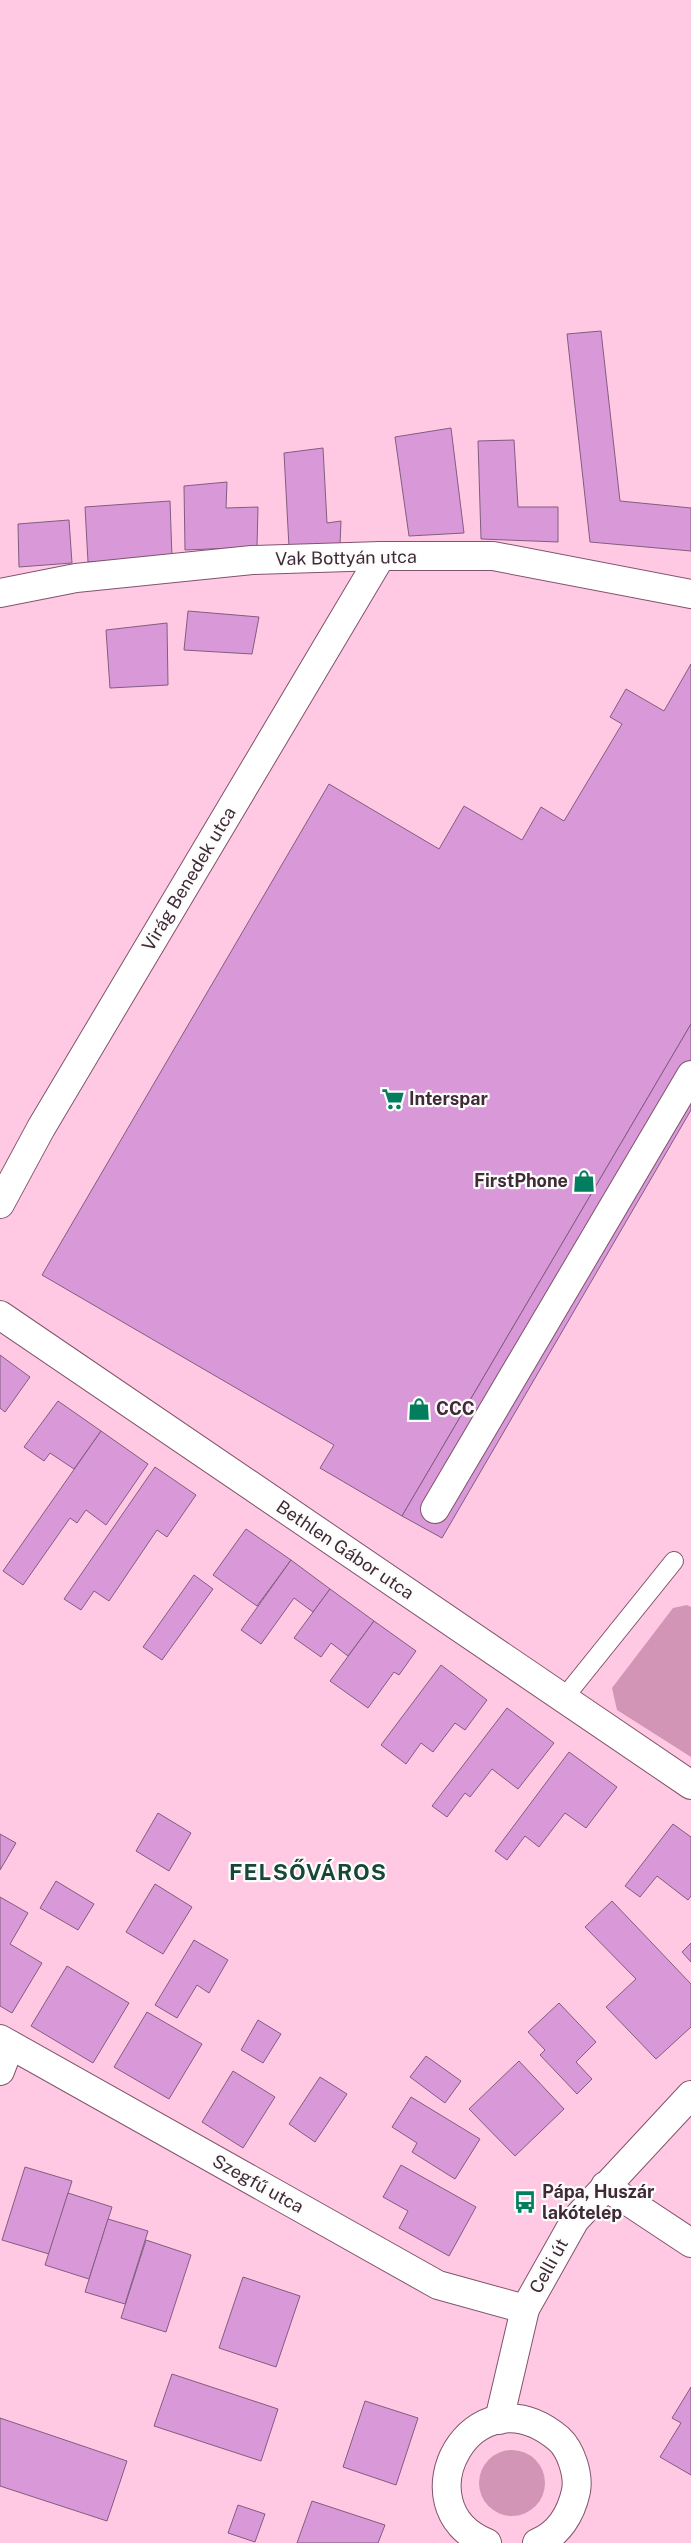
<svg xmlns="http://www.w3.org/2000/svg" width="691" height="2543" viewBox="0 0 691 2543" font-family="'Public Sans',sans-serif">
<style>
.green{fill:#d295b5}
.building{fill:#d999d8;stroke:#815d80}
.lines{fill:none;stroke-linecap:round;stroke-linejoin:round}
.lane-casing{stroke:#81546c;stroke-width:20}
.street-casing{stroke:#81546c;stroke-width:30}
.secondary-casing{stroke:#81546c;stroke-width:30}
.lane{stroke:#fff;stroke-width:18}
.street{stroke:#fff;stroke-width:28}
.secondary{stroke:#fff;stroke-width:28}
.labels{text-anchor:middle;stroke-width:4.5;stroke-linejoin:round;paint-order:stroke}
.street-label{font-size:18px;fill:#3f2a35;stroke:#fcfcfc}
.poi-label{font-size:18px;font-weight:bold;fill:#3f2a35;stroke:#fcfcfc;text-anchor:start}
.district-label{font-size:22px;font-weight:bold;letter-spacing:1px;fill:#174837;stroke:#fcfcfc}
</style>
<rect width="100%" height="100%" fill="#ffc9e4"/>
<!-- green -->
<g class="green">
<polygon points="687,1605 691,1607 691,1757 617,1710 612,1688 673,1608"/>
<circle cx="512" cy="2483" r="33"/>
</g>
<!-- building -->
<g class="building">
<polygon points="601,331 620,501 691,508 691,551 590,542 567,334"/>
<polygon points="451,428 464,533 409,536 395,437"/>
<polygon points="514,440 518,507 558,507 558,542 481,539 478,441"/>
<polygon points="323,448 327,523 341,521 340,544 289,547 284,453"/>
<polygon points="227,482 226,508 258,507 257,547 185,550 184,486"/>
<polygon points="170,501 172,557 88,562 85,507"/>
<polygon points="69,520 72,563 19,567 18,524"/>
<polygon points="188,611 259,617 252,654 184,650"/>
<polygon points="167,623 168,685 110,688 106,630"/>
<polygon points="691,664 691,1024 402,1516 320,1468 334,1445 42,1275 329,784 439,849 464,806 522,840 541,807 564,821 622,724 610,717 626,689 664,711"/>
<polygon points="691,1024 691,1110 442,1538 402,1516"/>
<polygon points="0,1355 30,1377 5,1412 0,1408"/>
<polygon points="58,1401 101,1431 74,1469 50,1453 44,1461 24,1447"/>
<polygon points="101,1431 148,1464 106,1525 86,1510 77,1523 70,1518 23,1585 3,1571"/>
<polygon points="155,1467 196,1495 167,1537 157,1530 109,1601 94,1591 81,1610 64,1599"/>
<polygon points="246,1529 291,1560 257,1606 213,1575"/>
<polygon points="291,1560 330,1589 313,1612 294,1598 261,1644 241,1630"/>
<polygon points="194,1575 213,1589 162,1660 143,1647"/>
<polygon points="330,1589 374,1621 348,1656 331,1643 321,1657 294,1638"/>
<polygon points="374,1621 416,1651 399,1675 394,1672 368,1708 330,1681"/>
<polygon points="441,1665 487,1700 465,1730 455,1723 433,1752 421,1743 406,1764 381,1745"/>
<polygon points="507,1708 554,1743 518,1789 492,1769 470,1797 465,1793 447,1817 432,1806"/>
<polygon points="569,1752 617,1787 586,1828 565,1813 539,1847 525,1836 507,1860 495,1851"/>
<polygon points="158,1813 191,1833 169,1871 136,1851"/>
<polygon points="673,1824 691,1837 691,1896 688,1900 657,1876 640,1897 625,1886"/>
<polygon points="0,1834 16,1843 0,1870"/>
<polygon points="56,1881 94,1904 78,1930 40,1908"/>
<polygon points="155,1884 192,1907 163,1954 126,1932"/>
<polygon points="0,1897 28,1913 10,1944 42,1963 12,2013 0,2006"/>
<polygon points="612,1901 691,1984 691,2027 656,2059 606,2007 636,1979 585,1927"/>
<polygon points="194,1940 228,1960 209,1993 197,1985 177,2018 155,2005"/>
<polygon points="691,1943 691,1962 682,1952"/>
<polygon points="67,1966 129,2003 93,2063 31,2026"/>
<polygon points="559,2003 596,2042 576,2062 592,2079 577,2094 540,2055 545,2050 528,2032"/>
<polygon points="147,2012 202,2044 169,2099 114,2067"/>
<polygon points="258,2020 281,2034 263,2063 241,2050"/>
<polygon points="426,2056 461,2081 445,2103 410,2077"/>
<polygon points="519,2061 564,2109 515,2156 469,2109"/>
<polygon points="233,2071 275,2097 243,2148 202,2122"/>
<polygon points="320,2077 347,2094 315,2142 289,2124"/>
<polygon points="411,2097 480,2139 455,2179 412,2152 417,2143 392,2127"/>
<polygon points="401,2165 476,2207 449,2256 399,2228 408,2211 383,2197"/>
<polygon points="25,2167 72,2181 49,2254 2,2240"/>
<polygon points="68,2193 112,2207 89,2279 45,2265"/>
<polygon points="108,2219 148,2231 125,2304 85,2292"/>
<polygon points="146,2240 191,2255 166,2332 121,2318"/>
<polygon points="243,2277 300,2296 276,2367 219,2348"/>
<polygon points="172,2374 278,2409 261,2461 154,2426"/>
<polygon points="691,2387 691,2475 660,2457 681,2423 672,2418"/>
<polygon points="365,2401 418,2418 396,2485 343,2467"/>
<polygon points="0,2418 127,2461 107,2521 0,2486"/>
<polygon points="312,2501 385,2525 378,2543 297,2543"/>
<polygon points="238,2505 265,2514 255,2542 228,2533"/>
</g>
<g class="lines">
<defs>
<polyline id="lane" points="563,1699 674,1561"/>
<g id="street">
<polyline points="0,593 76,578 252,560 381,556 493,556 691,594"/>
<polyline points="0,1204 41,1128 381,556"/>
<polyline points="0,1315 691,1785"/>
<polyline points="435,1509 691,1075"/>
<polyline points="0,2039 438,2285 525,2309"/>
<polyline points="0,2071 10,2045"/>
<polyline points="605,2186 691,2243"/>
</g>
<g id="secondary">
<polyline points="499,2420 525,2309 575,2220 691,2095"/>
<path d="M487 2543C398 2507 472 2366 559 2439 571 2450 579 2475 576 2491 571 2514 559 2534 537 2543"/>
</g>
</defs>
<!-- lane casing -->
<use href="#lane" class="lane-casing"/>
<!-- street casing -->
<use href="#street" class="street-casing"/>
<!-- secondary casing -->
<use href="#secondary" class="secondary-casing"/>
<!-- lane -->
<use href="#lane" class="lane"/>
<!-- street -->
<use href="#street" class="street"/>
<!-- secondary -->
<use href="#secondary" class="secondary"/>
</g>
<!-- icons -->
<defs>
<symbol id="supermarket-bare" viewBox="-9 -9 18 18"><path d="M-6-5.5h2.5l.6 2H6L4.5 2H-2.5L-4.4-4H-6ZM-1.5 3.2a1.3 1.3 0 1 0 .1 0ZM3 3.2a1.3 1.3 0 1 0 .1 0Z" fill="#027e5e" stroke="#fcfcfc" stroke-width="2.5" paint-order="stroke"/></symbol>
<symbol id="shop-bare" viewBox="-9 -9 18 18"><path d="M-5-2.5h2.3a2.7 3.5 0 0 1 5.4 0H5L5.5 6h-11ZM-1.5-2.5h3a1.5 2.3 0 0 0-3 0Z" fill="#027e5e" stroke="#fcfcfc" stroke-width="2.5" paint-order="stroke"/></symbol>
<symbol id="bus-bare" viewBox="-9 -9 18 18"><path d="M-5-6H5V4H4V6H2V4H-2V6H-4V4H-5ZM-3.5-4V0h7V-4ZM-3.5 1.2v1.5H-2V1.2ZM2 1.2v1.5H3.5V1.2Z" fill="#027e5e" stroke="#fcfcfc" stroke-width="2.5" paint-order="stroke"/></symbol>
</defs>
<g fill-rule="evenodd">
<use href="#supermarket-bare" x="377" y="1083" width="32" height="32"/>
<use href="#shop-bare" x="568" y="1165" width="32" height="32"/>
<use href="#shop-bare" x="403" y="1393" width="32" height="32"/>
<use href="#bus-bare" x="509" y="2186" width="32" height="32"/>
</g>
<g class="labels">
<!-- street labels -->
<g class="street-label">
<text transform="translate(346 558) rotate(-1)" y="6">Vak Bottyán utca</text>
<text transform="translate(189 879) rotate(-59)" y="6">Virág Benedek utca</text>
<text transform="translate(345 1550) rotate(34)" y="6">Bethlen Gábor utca</text>
<text transform="translate(258 2184) rotate(29)" y="6">Szegfű utca</text>
<text transform="translate(549 2266) rotate(-61)" y="6">Celli út</text>
</g>
<!-- poi labels -->
<g class="poi-label">
<text x="409" y="1105">Interspar</text>
<text x="568" y="1187" text-anchor="end">FirstPhone</text>
<text x="436" y="1415">CCC</text>
<text x="542" y="2198">Pápa, Huszár<tspan x="542" dy="21">lakótelep</tspan></text>
</g>
<!-- district labels -->
<g class="district-label">
<text x="308" y="1880">FELSŐVÁROS</text>
</g>
</g>
</svg>
